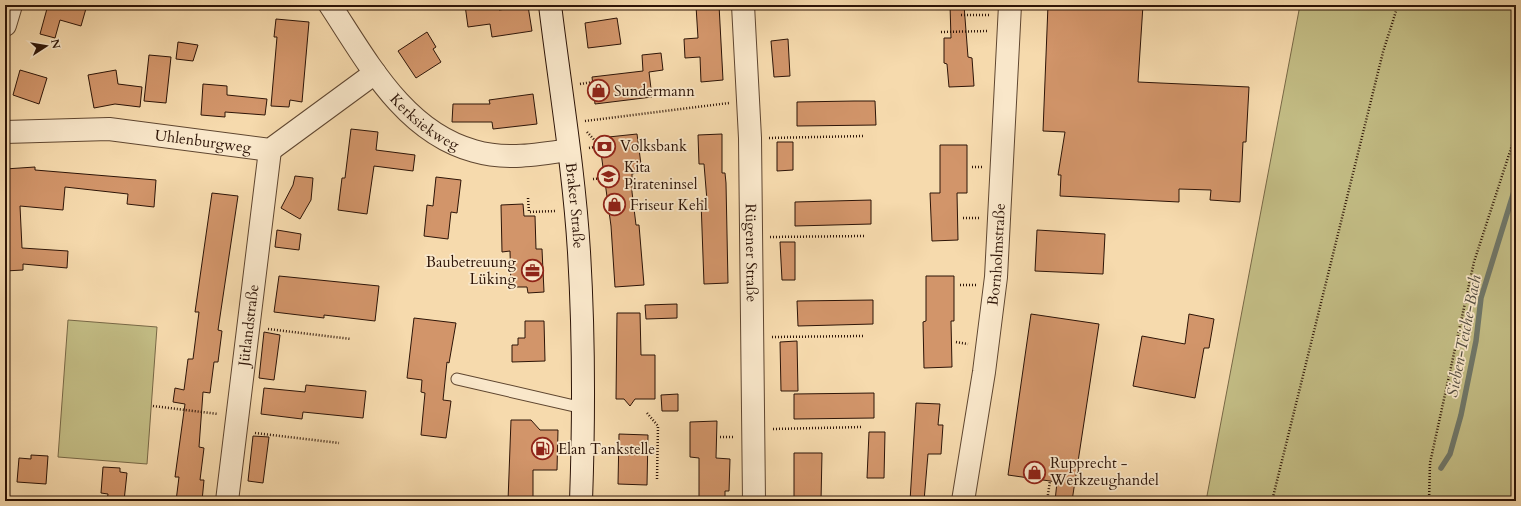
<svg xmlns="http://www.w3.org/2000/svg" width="1521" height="506" viewBox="0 0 1521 506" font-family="Cardo,serif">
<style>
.green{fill:#c3bd85;stroke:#786846}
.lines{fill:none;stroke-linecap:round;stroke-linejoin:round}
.stream{stroke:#70786a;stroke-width:5.5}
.building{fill:#d2956a;stroke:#2d1407}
.lane-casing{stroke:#5f4630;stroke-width:13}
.street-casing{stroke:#5f4630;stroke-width:24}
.secondary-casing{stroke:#2d1407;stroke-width:24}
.path{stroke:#2d1407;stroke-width:2.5;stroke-dasharray:1 2;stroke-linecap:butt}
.lane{stroke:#f9e7ca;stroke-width:11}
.street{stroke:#f9e7ca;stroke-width:22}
.secondary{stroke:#f9e7ca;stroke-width:22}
.labels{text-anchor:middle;stroke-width:3.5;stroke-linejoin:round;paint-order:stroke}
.poi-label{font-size:15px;fill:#2d1407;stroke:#f9e7ca;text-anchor:start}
.street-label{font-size:15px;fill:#2d1407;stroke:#f9e7ca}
.water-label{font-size:16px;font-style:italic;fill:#544e41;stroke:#f9e7ca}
</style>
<rect width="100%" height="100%" fill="#f6daad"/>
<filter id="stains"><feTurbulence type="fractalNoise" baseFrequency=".005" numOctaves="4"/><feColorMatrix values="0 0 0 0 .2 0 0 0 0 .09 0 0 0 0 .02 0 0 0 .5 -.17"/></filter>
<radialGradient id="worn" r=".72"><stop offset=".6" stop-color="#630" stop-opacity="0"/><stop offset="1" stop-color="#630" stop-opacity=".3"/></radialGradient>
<!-- green -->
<g class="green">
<polygon points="1300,5 1516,5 1516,501 1206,501"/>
<polygon points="68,320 157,327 147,464 58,457"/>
</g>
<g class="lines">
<!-- stream -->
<polyline class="stream" points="1441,468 1450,454 1461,415 1476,341 1481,298 1516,185"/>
</g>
<!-- building -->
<g class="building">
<polygon points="48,5 87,5 81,26 60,20 55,38 40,34"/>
<polygon points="465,5 499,5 499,10 528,6 532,31 492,37 490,24 468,27"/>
<polygon points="719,5 723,80 701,82 700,57 685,58 684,39 698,38 696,6"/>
<polygon points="950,5 964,5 968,57 972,58 974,86 949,87 947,64 944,63 944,38 951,38"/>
<polygon points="1048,5 1143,5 1138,82 1249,87 1246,142 1243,142 1240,202 1210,200 1211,190 1179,189 1179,202 1060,196 1061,175 1058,175 1065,132 1043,131"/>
<polygon points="617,18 621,44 588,48 585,23"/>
<polygon points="276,19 309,22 302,102 290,100 289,107 271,106 277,37 274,37"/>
<polygon points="427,32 436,47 433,49 441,62 416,78 398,51"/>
<polygon points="788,39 790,76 774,77 771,41"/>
<polygon points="178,42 198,45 193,61 176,59"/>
<polygon points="661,53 663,70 649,72 652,97 595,104 592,77 643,71 642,55"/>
<polygon points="149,55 171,57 166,103 144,101"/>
<polygon points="20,70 47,78 39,104 13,95"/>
<polygon points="116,70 118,84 142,87 140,107 115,104 94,108 88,75"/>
<polygon points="203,84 227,86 227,95 267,99 265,115 225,112 225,117 201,115"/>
<polygon points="533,94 537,124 493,129 492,122 452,122 453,104 490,104 489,100"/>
<polygon points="854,101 875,101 876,125 797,126 797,102"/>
<polygon points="351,129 378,132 376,150 415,155 413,171 374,166 367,214 338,210 342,178 345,178"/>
<polygon points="637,134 642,172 632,174 632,192 636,225 639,225 644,285 615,287 611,226 599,138"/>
<polygon points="722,134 722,173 725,173 726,183 728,283 704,284 701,201 707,201 704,164 699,164 698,135"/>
<polygon points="777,142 793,142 793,170 777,171"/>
<polygon points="940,145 967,145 967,193 957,193 958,240 932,241 930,193 940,193"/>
<polygon points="35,167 35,170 156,180 154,207 127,204 128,194 65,187 63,210 20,206 22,248 68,251 67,268 23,264 23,270 5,271 5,169"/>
<polygon points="295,176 313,178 311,200 300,219 281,208 293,185"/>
<polygon points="436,177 461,180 457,213 451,212 448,239 424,236 427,205 433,206"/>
<polygon points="212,193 238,196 218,330 222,331 218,362 214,362 210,393 203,392 199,447 204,448 200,480 204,480 202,501 176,501 179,477 175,477 185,404 173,402 175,388 184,390 188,359 193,359 199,312 195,312"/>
<polygon points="871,200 871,224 795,226 795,202"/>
<polygon points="523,204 524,216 535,216 536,249 542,249 544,292 528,293 527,287 511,287 510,251 502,252 501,205"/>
<polygon points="277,230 301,234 299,250 275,247"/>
<polygon points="1037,230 1105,234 1103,274 1035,271"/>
<polygon points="780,242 795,242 795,280 782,280"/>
<polygon points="279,276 379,286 375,321 324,315 324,318 274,312"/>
<polygon points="926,276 954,276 954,321 951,321 952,367 924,368 923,322 926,321"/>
<polygon points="873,300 873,324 798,326 797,301"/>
<polygon points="677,304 677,318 646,319 645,305"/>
<polygon points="617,313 640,313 641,355 655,355 655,399 635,399 630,406 624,399 616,399"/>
<polygon points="1031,314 1099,324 1072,501 1055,501 1057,482 1008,475"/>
<polygon points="1189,314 1214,319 1209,348 1204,348 1195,398 1133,386 1142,336 1185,344"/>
<polygon points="414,318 456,323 449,363 447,362 443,400 451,401 446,438 421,435 425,393 421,392 422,380 407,378"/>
<polygon points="525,321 544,321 545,361 512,362 512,345 518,345 518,338 525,338"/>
<polygon points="264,332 280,335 274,380 259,378"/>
<polygon points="797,341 798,391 781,391 780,342"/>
<polygon points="306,385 366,391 363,418 303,412 302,419 261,414 264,388 305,392"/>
<polygon points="874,393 874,418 794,419 794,394"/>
<polygon points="678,394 678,411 662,411 661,395"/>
<polygon points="916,403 940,404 938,425 943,425 941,454 928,454 924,501 910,501"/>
<polygon points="511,420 531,420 540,430 558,430 557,470 533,470 533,501 508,501"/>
<polygon points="717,421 716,458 730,459 729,491 725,491 725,501 699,501 699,458 690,457 690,422"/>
<polygon points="869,432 885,432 884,478 867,478"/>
<polygon points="619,434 648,435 647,485 618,484"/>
<polygon points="253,436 269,437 263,483 248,481"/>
<polygon points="794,453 822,453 821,501 794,501"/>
<polygon points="31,455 48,456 46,484 17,482 19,458 31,459"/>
<polygon points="103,467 120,468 120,472 127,473 124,501 107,501 108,494 101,493"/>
</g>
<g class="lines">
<defs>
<polyline id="lane" points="457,379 583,408"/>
<g id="street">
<path id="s1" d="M330 5C367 61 404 132 474 151 505 160 537 155 568 150"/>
<path id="s2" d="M743 5 750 138 754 501"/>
<polyline points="5,25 11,5"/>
<path id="s3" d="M5 132 109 129 270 150 375 73"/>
<path id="s4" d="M227 501 270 150"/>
<path id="s5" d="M963 501 984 372 996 277 1010 5"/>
</g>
<g id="secondary">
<path id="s6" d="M550 5C560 87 574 170 579 252 584 335 584 418 581 501"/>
</g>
</defs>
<!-- lane casing -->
<use href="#lane" class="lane-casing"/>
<!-- street casing -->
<use href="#street" class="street-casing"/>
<!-- secondary casing -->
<use href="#secondary" class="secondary-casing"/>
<!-- path -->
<g class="path">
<polyline points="961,15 990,15"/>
<polyline points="941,32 989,31"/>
<polyline points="580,84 593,82"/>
<polyline points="585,121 729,103"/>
<polyline points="587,132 600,146"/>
<polyline points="769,138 864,136"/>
<polyline points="589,148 600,146"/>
<polyline points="972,167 983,167"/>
<polyline points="593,179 604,178"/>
<polyline points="528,198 529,212 556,211"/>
<polyline points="963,218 980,218"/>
<polyline points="770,237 864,236"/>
<polyline points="960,285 976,285"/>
<polyline points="268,329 351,339"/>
<polyline points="772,337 863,336"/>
<polyline points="956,342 968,344"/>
<polyline points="153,406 218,414"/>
<polyline points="647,413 658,426 657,479"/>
<polyline points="773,429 862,427"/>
<polyline points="255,433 339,443"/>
<polyline points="720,437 734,437"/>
<polyline points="58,498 94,501"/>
<polyline points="1047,501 1050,481"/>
<polyline points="1272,501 1383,52 1398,5"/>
<polyline points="1429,501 1430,463 1474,262 1516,133"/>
</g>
<!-- lane -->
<use href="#lane" class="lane"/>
<!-- street -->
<use href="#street" class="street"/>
<!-- secondary -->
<use href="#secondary" class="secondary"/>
</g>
<!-- icons -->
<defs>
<symbol id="shop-ring" viewBox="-11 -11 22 22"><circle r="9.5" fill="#f9e7ca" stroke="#8f2418" stroke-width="1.5"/><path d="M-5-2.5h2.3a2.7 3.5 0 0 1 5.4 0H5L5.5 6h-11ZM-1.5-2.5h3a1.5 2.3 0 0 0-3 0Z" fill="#8f2418"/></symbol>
<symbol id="bank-ring" viewBox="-11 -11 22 22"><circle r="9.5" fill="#f9e7ca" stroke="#8f2418" stroke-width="1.5"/><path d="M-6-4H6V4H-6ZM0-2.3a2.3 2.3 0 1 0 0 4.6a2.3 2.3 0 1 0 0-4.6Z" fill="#8f2418"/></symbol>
<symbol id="school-ring" viewBox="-11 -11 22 22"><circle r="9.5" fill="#f9e7ca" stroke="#8f2418" stroke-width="1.5"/><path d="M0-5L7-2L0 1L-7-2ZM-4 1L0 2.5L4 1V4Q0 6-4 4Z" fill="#8f2418"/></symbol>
<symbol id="office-ring" viewBox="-11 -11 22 22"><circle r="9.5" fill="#f9e7ca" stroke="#8f2418" stroke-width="1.5"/><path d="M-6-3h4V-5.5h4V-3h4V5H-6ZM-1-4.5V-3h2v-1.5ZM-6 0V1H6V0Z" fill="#8f2418"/></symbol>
<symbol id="fuel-ring" viewBox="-11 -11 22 22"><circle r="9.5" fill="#f9e7ca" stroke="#8f2418" stroke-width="1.5"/><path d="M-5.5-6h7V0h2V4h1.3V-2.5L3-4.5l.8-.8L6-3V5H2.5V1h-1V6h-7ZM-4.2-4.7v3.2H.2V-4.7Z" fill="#8f2418"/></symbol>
</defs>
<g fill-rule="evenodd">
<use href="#shop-ring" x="586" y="78" width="25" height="25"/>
<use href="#bank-ring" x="592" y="134" width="25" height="25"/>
<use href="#school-ring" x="596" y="164" width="25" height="25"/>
<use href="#shop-ring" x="602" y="192" width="25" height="25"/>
<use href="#office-ring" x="520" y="258" width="25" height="25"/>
<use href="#fuel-ring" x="530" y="436" width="25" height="25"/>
<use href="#shop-ring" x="1022" y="460" width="25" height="25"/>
</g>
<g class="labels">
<!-- poi labels -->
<g class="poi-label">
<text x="614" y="96">Sundermann</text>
<text x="620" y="151">Volksbank</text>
<text x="624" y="172">Kita<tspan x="624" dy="17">Pirateninsel</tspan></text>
<text x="630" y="210">Friseur Kehl</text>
<text x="516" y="267" text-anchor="end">Baubetreuung<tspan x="516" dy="17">Lüking</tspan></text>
<text x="558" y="454">Elan Tankstelle</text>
<text x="1050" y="468">Rupprecht -<tspan x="1050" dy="17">Werkzeughandel</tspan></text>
</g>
<!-- street labels -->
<g class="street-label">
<text dy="5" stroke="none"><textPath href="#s1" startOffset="152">Kerksiekweg</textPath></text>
<text dy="5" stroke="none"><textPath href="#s3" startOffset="199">Uhlenburgweg</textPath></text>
<text dy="5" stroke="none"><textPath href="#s6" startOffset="202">Braker Straße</textPath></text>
<text dy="5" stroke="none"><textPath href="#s2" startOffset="248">Rügener Straße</textPath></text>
<text dy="5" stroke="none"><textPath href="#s5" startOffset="249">Bornholmstraße</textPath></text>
<text dy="5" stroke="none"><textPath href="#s4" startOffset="177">Jütlandstraße</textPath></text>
</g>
<!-- water labels -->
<g class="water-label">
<text transform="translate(1463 336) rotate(-79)" y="6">Sieben-Teiche-Bach</text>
</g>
</g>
<!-- margin -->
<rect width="1521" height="506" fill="none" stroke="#f6daad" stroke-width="20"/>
<rect x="6" y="6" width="1509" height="494" fill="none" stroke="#2d1407" stroke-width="2"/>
<rect x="10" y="10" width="1501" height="486" fill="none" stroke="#2d1407"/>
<!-- north arrow -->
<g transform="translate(46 46) rotate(78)" stroke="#f9e7ca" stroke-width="3" paint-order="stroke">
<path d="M0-3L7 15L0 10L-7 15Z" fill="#2d1407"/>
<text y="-6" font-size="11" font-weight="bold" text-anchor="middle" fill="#2d1407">N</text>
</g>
<rect width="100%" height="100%" filter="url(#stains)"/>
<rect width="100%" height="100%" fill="url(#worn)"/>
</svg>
